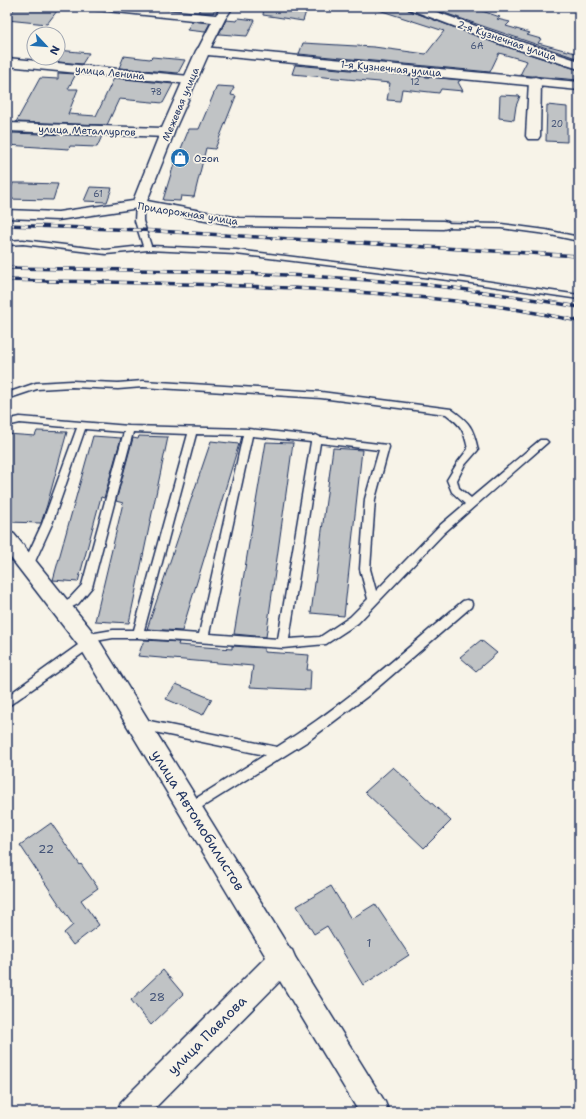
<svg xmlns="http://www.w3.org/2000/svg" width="586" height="1119" viewBox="0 0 586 1119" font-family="'Shantell Sans',sans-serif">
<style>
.building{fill:#c0c3c5;stroke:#1b2f5e}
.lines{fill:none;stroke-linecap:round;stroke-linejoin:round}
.lane-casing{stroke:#1b2f5e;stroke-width:3}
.street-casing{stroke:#1b2f5e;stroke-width:3}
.secondary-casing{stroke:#1b2f5e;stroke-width:3}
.lane{fill:#f7f3e8;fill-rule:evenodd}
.street{fill:#f7f3e8;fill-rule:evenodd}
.secondary{fill:#f7f3e8;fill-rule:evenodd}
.rail-casing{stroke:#1b2f5e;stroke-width:3.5}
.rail{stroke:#f7f3e8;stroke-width:2.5;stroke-dasharray:7;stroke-linecap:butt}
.labels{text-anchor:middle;stroke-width:3.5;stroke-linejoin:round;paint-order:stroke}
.far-number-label{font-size:9px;fill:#445478}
.far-street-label{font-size:10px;fill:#1b2f5e;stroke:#f7f3e8}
.far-poi-label{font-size:10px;fill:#1b2f5e;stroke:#f7f3e8;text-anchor:start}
.near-number-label{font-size:12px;fill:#445478}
.near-street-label{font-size:14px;fill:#1b2f5e;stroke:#f7f3e8}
</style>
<rect width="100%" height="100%" fill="#f7f3e8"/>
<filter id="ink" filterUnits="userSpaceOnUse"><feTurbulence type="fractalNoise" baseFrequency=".025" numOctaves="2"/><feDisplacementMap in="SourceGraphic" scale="8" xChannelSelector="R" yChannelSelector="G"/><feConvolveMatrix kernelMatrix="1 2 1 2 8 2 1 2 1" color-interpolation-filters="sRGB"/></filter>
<g filter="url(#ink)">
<!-- building -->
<g class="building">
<polygon points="16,7 26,8 57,11 47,24 7,20 7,17"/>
<polygon points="201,7 216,7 213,13 198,12"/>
<polygon points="264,7 297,7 307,8 303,21 263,15"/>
<polygon points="380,7 406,7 408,10 498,44 579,70 579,80 520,75 527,61 499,53 490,72 299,54 303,43 374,47 426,54 444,31 379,10"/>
<polygon points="427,7 470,7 500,17 497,19 510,22 506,26 530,33 527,35 541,39 538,43 579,54 579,59"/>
<polygon points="239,18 255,20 247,36 219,34 226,20 237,21"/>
<polygon points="192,21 210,23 205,32 187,30"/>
<polygon points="58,50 89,53 82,64 58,62"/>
<polygon points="124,56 150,59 152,57 185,60 178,73 119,68"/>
<polygon points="295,65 461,80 458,82 463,91 441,89 439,93 402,89 400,101 387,100 390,83 292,74"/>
<polygon points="58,73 76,74 68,89 78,89 68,114 96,116 114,78 173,84 163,103 119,99 107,125 16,122 40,78 58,79"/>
<polygon points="217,86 234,87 231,95 236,96 215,149 206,148 194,197 181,196 180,201 163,200 178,151 180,151 189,129 199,129"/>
<polygon points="500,95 520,96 516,106 514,120 499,118"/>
<polygon points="547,105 567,107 567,142 546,141"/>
<polygon points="10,133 102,136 97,147 70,146 69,149 7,145 7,138"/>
<polygon points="13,183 26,183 58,184 53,200 7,199"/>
<polygon points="90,187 112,188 107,202 84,201"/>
<polygon points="37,431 67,432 47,505 41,523 7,522 7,434 35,436"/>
<polygon points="93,436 121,438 104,498 101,497 78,582 53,580"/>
<polygon points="139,436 168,437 129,623 95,621 123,503 116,501 133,438 138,439"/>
<polygon points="211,441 239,444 182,631 147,629"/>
<polygon points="266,442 293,443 266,637 234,634"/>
<polygon points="333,448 362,450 344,616 311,613"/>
<polygon points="144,640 179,642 178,645 232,649 232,646 264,648 264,652 309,655 307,670 311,670 310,690 250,687 253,666 138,656"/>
<polygon points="481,640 497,653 476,671 460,657"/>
<polygon points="176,684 212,699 203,715 166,699"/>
<polygon points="393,767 451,821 424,848 365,792"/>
<polygon points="51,823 80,865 81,864 98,888 81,900 99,925 73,945 64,933 73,925 20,845"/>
<polygon points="331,886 351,919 375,904 409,955 363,985 327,926 314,934 297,906"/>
<polygon points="163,970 183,994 151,1025 131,1000"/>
</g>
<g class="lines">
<defs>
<g id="lane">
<polygon points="136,202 142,202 143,204 143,221 151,246 236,250 464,278 579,295 579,299 464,282 236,254 148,250 106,254 23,244 7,245 7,241 23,240 106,250 143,246 135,221"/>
<polygon points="440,223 501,224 546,230 579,237 579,241 546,234 501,228 443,227 439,225"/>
<path d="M72 381 118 383 143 381 321 392 451 409C470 423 473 427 478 450L464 466 457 480 459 488 471 498 540 440H546L548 442 444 533 358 623 326 644 283 648 138 638H113L96 641 93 646 7 707V696L85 640 89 634 113 630H134L188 434 133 432 92 587 78 604 62 612 58 611 57 608 58 605 70 598 82 585 124 432 85 429 52 524 32 568H24L23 565 42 524 77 428 20 423 7 426V420L20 417 129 426 248 429 313 436 316 435 320 437 387 445 389 447 375 499 370 569 376 591 438 527 465 504 452 492 447 480 458 462 468 449C464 430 462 426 446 414L321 398 143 387 118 389 72 387 37 389 7 399V393L36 383ZM196 434 243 435 199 634 144 630ZM252 436 311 442 278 639 209 634ZM320 443 379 450 365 499 360 569 368 599 350 617 320 637 289 639Z"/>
<path d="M467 600 471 601 472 604 471 607 369 695 308 741 191 814 187 812 185 808 187 804 265 755 140 729 136 728 134 724 136 720 140 719 277 747C345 705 403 652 463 601Z"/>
</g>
<g id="street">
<polygon points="91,7 132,7 216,15 221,7 233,7 225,19 209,51 207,54 199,54 197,51 212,22 97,10 93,9"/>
<polygon points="407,7 423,7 506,37 579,61 579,69 498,43 409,9"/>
<polygon points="7,58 189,76 193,77 195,80 193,83 189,84 7,66"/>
<polygon points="535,77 539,78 541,81 540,136 538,139 528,139 526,136 529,81 531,78"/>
<polygon points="167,129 172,130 174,133 147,201 239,218 443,221 448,222 450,225 448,228 443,229 239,226 139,208 58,220 7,218 7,210 58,212 133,201 160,133 162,130"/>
<polygon points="7,531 14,534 97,637 290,949 292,950 295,957 385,1102 389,1112 359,1112 280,981 151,1112 117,1112 121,1102 266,957 81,649 7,553"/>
</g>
<polygon id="secondary" points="203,47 579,82 579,90 208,55 172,136 167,137 7,131 7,123 162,128 196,51 198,48"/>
</defs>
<!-- lane casing -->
<use href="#lane" class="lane-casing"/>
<!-- street casing -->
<use href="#street" class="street-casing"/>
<!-- secondary casing -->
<use href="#secondary" class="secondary-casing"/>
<!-- lane -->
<use href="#lane" class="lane"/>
<!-- street -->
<use href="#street" class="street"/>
<!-- secondary -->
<use href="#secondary" class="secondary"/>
<defs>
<g id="rail">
<polyline points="7,225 140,230 579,256"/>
<path d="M7 268C140 270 273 271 405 283 464 288 521 297 579 307"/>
<path d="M7 280C172 284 338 284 502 307 528 311 553 316 579 321"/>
</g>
</defs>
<!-- rail casing -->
<use href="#rail" class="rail-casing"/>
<!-- rail -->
<use href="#rail" class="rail"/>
</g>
</g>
<!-- icons -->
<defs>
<symbol id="shop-disc" viewBox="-11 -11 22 22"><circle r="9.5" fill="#1f6fb2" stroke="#f7f3e8"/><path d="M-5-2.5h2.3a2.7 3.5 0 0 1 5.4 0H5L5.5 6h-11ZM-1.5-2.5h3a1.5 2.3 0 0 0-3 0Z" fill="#fff"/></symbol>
</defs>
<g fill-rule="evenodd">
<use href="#shop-disc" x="169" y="147" width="22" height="22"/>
</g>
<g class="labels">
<!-- far-number labels -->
<g class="far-number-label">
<text x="477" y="49">6А</text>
<text x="415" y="85">12</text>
<text x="156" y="95">78</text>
<text x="557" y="127">20</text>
<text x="98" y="197">61</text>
</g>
<!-- far-street labels -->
<g class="far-street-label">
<text transform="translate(507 40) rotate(19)" y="4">2-я Кузнечная улица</text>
<text transform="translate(391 68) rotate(5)" y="4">1-я Кузнечная улица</text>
<text transform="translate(110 72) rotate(6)" y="4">улица Ленина</text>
<text transform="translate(180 104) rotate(-67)" y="4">Межевая улица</text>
<text transform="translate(87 130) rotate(2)" y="4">улица Металлургов</text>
<text transform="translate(188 213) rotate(9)" y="4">Придорожная улица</text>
</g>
<!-- far-poi labels -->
<g class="far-poi-label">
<text x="194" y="162">Ozon</text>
</g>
<!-- near-number labels -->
<g class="near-number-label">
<text x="46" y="853">22</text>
<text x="369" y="947">1</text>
<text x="157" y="1001">28</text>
</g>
<!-- near-street labels -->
<g class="near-street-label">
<text transform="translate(198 820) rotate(58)" y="5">улица Автомобилистов</text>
<text transform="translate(207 1035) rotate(-45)" y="5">улица Павлова</text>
</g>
</g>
<!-- margin -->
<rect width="586" height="1119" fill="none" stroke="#f7f3e8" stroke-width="24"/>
<rect x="12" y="12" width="562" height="1095" fill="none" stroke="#1b2f5e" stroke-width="1.5" filter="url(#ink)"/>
<!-- north arrow -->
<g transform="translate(46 46) rotate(116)"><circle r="19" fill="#f7f3e8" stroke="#9fa5b1"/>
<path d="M0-3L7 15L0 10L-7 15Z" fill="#1f6fb2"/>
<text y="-6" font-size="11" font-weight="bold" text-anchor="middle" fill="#1b2f5e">N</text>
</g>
</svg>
